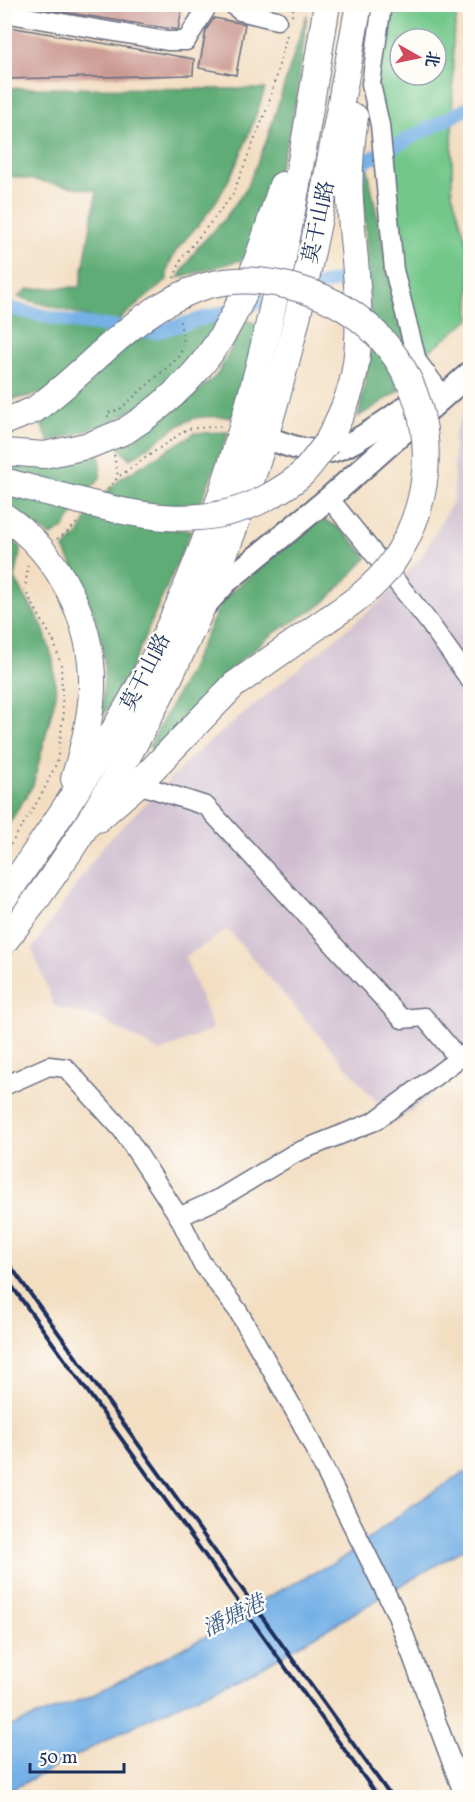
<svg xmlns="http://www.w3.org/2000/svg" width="475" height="1802" viewBox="0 0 475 1802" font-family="Vollkorn,'Noto Serif SC',serif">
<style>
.industrial{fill:#cfbdcf}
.green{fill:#73c78a;stroke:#477b74;stroke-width:1.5;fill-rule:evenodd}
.forest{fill:#5eac76;stroke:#3c6e6a;stroke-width:1.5}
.water{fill:#74b0e6;stroke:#4870a2;stroke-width:1.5}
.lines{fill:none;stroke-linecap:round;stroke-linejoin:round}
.canal{stroke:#74b0e6;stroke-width:14}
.building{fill:#cb9992}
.minor-casing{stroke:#676c81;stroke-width:21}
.major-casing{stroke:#676c81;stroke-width:26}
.highway-casing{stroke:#676c81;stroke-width:28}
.path{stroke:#676c81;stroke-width:2;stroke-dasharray:1.5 4.5;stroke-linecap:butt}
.minor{stroke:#fff;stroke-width:18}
.major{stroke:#fff;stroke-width:22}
.highway{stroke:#fff;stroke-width:26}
.rail{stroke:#1b2f5e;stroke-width:4}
.highway-bridge-casing{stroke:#676c81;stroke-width:28;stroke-linecap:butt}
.highway-bridge{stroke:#fff;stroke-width:26}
.labels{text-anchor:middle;stroke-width:4.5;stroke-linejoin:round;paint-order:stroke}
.street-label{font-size:21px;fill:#1b2f5e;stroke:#fdfcf7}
.water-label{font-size:22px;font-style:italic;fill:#3a5c8e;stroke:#fdfcf7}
</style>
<rect width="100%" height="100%" fill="#fdfcf7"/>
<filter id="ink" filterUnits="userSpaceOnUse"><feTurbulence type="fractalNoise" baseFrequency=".0167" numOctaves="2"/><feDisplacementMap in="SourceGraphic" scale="12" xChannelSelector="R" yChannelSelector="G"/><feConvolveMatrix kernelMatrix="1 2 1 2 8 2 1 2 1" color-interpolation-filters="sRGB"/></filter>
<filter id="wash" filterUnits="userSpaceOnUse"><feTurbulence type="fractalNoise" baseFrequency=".008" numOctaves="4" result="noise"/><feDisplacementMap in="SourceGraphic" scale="24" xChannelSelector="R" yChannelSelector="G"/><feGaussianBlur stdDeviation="1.35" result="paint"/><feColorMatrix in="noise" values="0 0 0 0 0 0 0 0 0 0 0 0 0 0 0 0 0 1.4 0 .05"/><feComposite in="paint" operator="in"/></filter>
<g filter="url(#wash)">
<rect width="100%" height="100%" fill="#f3dec2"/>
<!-- industrial -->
<polygon class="industrial" points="470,396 470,1066 395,1123 228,930 185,957 213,1029 160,1052 100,1019 54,1006 32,949 103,846 196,753 382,600 421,558 454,499 454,435"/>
<!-- green -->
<path class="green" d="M387 5H459L453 38 452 193 470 253V319L429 351 415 336 394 270 376 79ZM400 39H436V75H400Z"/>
<!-- forest -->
<g class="forest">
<polygon points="307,14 298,91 289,136 249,258 178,278 198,247 223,221 246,189 266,142"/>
<path d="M5 88 265 89C249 135 234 180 204 218 190 236 165 255 167 280L114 324 18 297 28 289 80 287 97 191 5 175Z"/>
<polygon points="367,165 389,276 418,373 370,314 362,168"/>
<polygon points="5,313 106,331 53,391 5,401"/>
<path d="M246 320 262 326 234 417C223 417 211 416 200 417 179 420 150 448 130 459L119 448 181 405 217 375Z"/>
<path d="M220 321C173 393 131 421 49 442L39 420 65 403 133 338Z"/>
<polygon points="369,340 390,364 399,391 358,417 371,351"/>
<polygon points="229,432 199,507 163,508 104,494 120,479 195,433"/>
<polygon points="100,455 100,478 88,492 5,474 5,463 66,460"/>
<polygon points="4,491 76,510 63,529 51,536 5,504"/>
<path d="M90 512 144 526 191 531 131 669 101 719C102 701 105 682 104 663 101 622 83 585 64 549L79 534Z"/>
<path d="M323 520C343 527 354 542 367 558L324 603 274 633 223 675 154 750 149 747 187 675 223 599 313 523Z"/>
<polygon points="5,531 21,548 15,579 42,625 53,660 56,695 33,785 5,830"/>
</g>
<!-- water -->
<polygon class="water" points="470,1469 470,1545 264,1666 139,1723 5,1793 5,1728 91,1696 210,1634 258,1602 346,1556 411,1506"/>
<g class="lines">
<!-- canal -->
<g class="canal">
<polyline points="359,176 358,165 470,107"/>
<polyline points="304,289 361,275"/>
<polyline points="4,307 72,322 156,332 277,297"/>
</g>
</g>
<g id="blocks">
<!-- building -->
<g class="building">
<polygon points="45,4 183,4 178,30 44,9"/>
<polygon points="214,18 245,24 236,75 199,68 206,30"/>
<polygon points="4,26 194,59 193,75 4,79"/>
</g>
</g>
</g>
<g filter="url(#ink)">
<use href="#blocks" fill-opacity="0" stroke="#676c81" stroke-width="1.5"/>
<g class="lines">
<defs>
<g id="minor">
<polyline points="232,4 240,11 277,20"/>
<polyline points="382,4 371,84 380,125 394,270 417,361 435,385"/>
<polyline points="4,13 167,41 186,41 209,4"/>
<polyline points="329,498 428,621 470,680"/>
<polyline points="138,784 206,806 402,1019 424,1017 459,1059"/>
<polyline points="4,1086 49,1066 66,1068 123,1131 179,1217 201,1262 238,1311 301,1422 396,1613 465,1798"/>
<polyline points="179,1217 220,1198 295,1153 375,1121 470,1050"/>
</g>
<g id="major">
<path d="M250 429C273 441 304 454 330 451 353 448 409 405 429 390"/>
<polyline points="206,604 226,582 329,498 470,373"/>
</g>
<g id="highway">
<polyline points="4,422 34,410"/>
<path d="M125 431C227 366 247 294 282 185"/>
<path d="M327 443C338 421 349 400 354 375 365 318 353 257 350 200 348 172 351 145 355 117"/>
<polyline points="4,452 44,455 68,450"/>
<polyline points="4,481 34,489"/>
<path d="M4 516C60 554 94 623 92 689 91 720 83 750 74 779"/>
<polyline points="98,819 138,784 234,685 328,619"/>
<path d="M4 898C57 821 110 744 153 660 256 456 291 228 327 4"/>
<path d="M4 942C116 801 213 610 265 437 308 296 332 150 359 4"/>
</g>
</defs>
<!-- minor casing -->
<use href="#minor" class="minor-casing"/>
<!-- major casing -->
<use href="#major" class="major-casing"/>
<!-- highway casing -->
<use href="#highway" class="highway-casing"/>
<!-- path -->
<g class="path">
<polyline points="292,16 294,4"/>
<polyline points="174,278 182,258 232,196 268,106 288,31"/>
<polyline points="108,417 107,413 119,410 180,356 184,342 179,317"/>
<polyline points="114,455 118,477"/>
<polyline points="108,489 118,477 187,429 223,426"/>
<polyline points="57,539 69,531 80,520"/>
<polyline points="4,855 42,794 57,762 63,718 61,665 54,642 25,590 28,563"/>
</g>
<!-- minor -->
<use href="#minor" class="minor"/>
<!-- major -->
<use href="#major" class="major"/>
<!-- highway -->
<use href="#highway" class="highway"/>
<!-- rail -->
<g class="rail">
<polyline points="4,1257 392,1798"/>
<polyline points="4,1275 379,1798"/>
</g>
<defs>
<g id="highway-bridge">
<path d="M34 410C91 370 137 306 205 286 237 277 272 280 303 290 421 326 461 463 392 563 375 587 352 603 328 619"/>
<polyline points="68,450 90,445 125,431"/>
<path d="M34 489C111 508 191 538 266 498 279 491 293 483 304 472 312 463 319 453 327 443"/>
</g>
</defs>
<!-- highway-bridge casing -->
<use href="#highway-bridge" class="highway-bridge-casing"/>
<!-- highway-bridge -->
<use href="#highway-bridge" class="highway-bridge"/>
</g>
</g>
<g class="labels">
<!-- street labels -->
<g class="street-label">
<text transform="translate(318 222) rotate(-78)" y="7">莫干山路</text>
<text transform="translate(145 672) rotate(-63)" y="7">莫干山路</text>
</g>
<!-- water labels -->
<g class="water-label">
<text transform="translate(233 1615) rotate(-26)" y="8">潘塘港</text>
</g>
</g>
<!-- margin -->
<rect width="475" height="1802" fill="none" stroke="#fdfcf7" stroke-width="24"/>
<!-- north arrow -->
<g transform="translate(418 57) rotate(99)"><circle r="28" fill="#fdfcf7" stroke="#a3aaba" stroke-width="1.5"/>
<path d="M0-4.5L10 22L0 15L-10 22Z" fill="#d1495b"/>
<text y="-9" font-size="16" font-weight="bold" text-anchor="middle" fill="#1b2f5e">北</text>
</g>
<!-- scale -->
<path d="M30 1763v9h94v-9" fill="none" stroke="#1b2f5e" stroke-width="3"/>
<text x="39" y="1763" font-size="18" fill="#1b2f5e" stroke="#fdfcf7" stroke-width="4.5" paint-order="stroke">50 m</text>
</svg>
